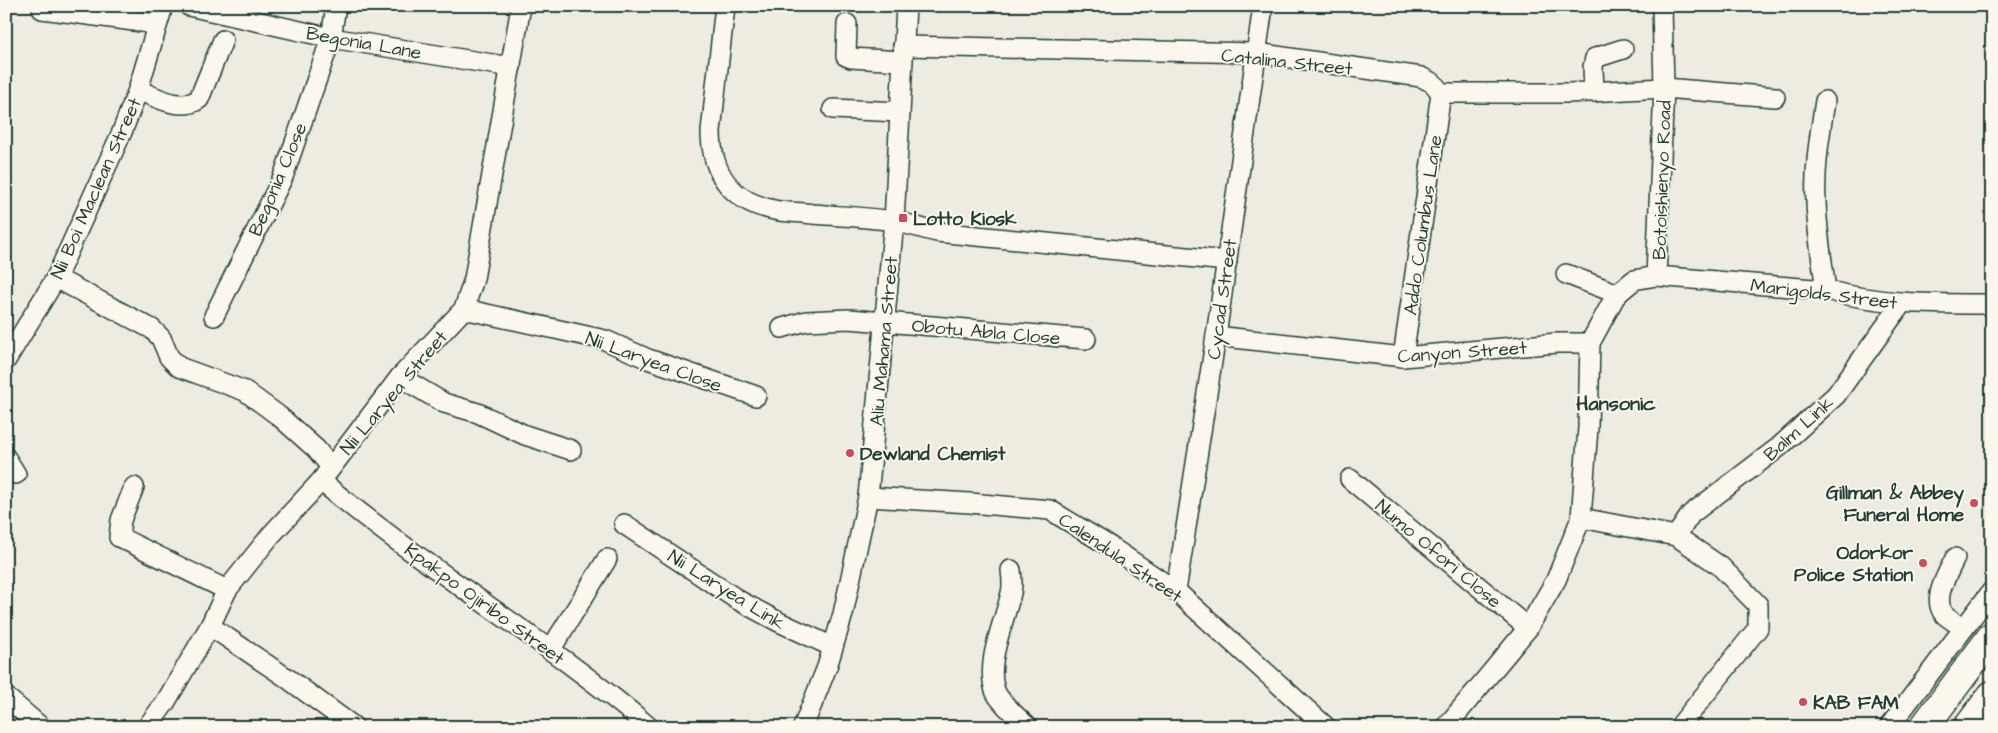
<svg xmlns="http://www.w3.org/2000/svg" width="1998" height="733" viewBox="0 0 1998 733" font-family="'Architects Daughter',sans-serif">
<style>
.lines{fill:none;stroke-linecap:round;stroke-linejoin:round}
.minor-casing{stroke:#1f3d34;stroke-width:22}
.highway-casing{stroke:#1f3d34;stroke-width:31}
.minor{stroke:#fbf7ec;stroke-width:19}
.highway{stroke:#fbf7ec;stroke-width:28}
.poi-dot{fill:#d1495b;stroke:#fbf7ec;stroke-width:2}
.labels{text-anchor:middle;stroke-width:4;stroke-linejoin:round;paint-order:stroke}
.street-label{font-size:19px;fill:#1f3d34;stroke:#fbf7ec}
.poi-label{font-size:19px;font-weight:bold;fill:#1f3d34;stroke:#fbf7ec;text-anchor:start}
.neighbourhood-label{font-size:20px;font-weight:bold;fill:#1f3d34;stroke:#fbf7ec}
</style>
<rect width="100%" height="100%" fill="#eeece1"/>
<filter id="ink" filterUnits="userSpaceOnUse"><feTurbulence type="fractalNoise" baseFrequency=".02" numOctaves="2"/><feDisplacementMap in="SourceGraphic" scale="10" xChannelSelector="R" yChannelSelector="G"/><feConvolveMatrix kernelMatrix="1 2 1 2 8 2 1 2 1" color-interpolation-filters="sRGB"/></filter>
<g filter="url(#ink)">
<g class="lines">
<defs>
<g id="minor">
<polyline points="189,6 331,38 511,67"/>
<path d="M725 6 711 131C711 171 730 200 770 209 783 213 799 212 812 214 839 216 866 217 892 221 907 223 922 229 937 232L1227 261"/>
<polyline points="42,9 157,24"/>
<polyline points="847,24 846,56 851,58 902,61"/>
<polyline points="903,46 1257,53 1421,77 1433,83 1441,93 1569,93 1664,88 1775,97"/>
<path d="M138 90C156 97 181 112 199 99L223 40"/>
<polyline points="1594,92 1593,67 1595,58 1623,49"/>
<path d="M1825 101C1820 134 1814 168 1816 202 1817 231 1822 261 1826 290"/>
<polyline points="833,109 900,112"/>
<polyline points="1566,274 1618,294"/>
<path d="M1656 276 1826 290C1881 305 1936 304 1992 304"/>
<polyline points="56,278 152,329 161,338 169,357 179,367 245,391 279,416 316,449 331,467"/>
<polyline points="464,309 605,340 648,359 756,396"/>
<polyline points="214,316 283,177 331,38 336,6"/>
<polyline points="782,328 806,321 849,319 1086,339"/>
<polyline points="1216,336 1403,357 1557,343 1590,343"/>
<polyline points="1403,357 1441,93"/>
<polyline points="6,360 56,278 122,132 138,90 163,6"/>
<polyline points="400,377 444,403 478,413 525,435 571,450"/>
<polyline points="6,458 16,474"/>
<polyline points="1350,479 1528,628"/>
<path d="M321 481C425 569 545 638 649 727"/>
<polyline points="134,487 121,520 119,537 227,590"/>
<polyline points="868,497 970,503 1050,510 1111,547 1176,591 1326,727"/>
<polyline points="1581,518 1676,536 1720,566 1758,605 1758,628 1679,727"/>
<polyline points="624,524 738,600 779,622 833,647"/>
<polyline points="1676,536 1691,514 1779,447 1836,395 1902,303"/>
<path d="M1955 558C1949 572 1931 598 1944 614 1949 619 1958 624 1964 628"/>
<path d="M1011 570C1012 578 1013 586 1011 593 1005 621 984 664 996 693 1002 704 1019 719 1028 727"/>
<polyline points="1176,591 1216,336 1263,6"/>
<polyline points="210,626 287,678 354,727"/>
<polyline points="551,649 607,559"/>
<polyline points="6,697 41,727"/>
<polyline points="147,727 165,703 210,626 227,590 271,535 321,481 400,377 464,309 474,279 521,6"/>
<polyline points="803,727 827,667 843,614 868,497 894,221 906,6"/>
<polyline points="1446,727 1528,628 1556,580 1581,518 1588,428 1590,343 1616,295 1634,280 1656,276 1664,88 1662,6"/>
<polyline points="1889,727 1992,591"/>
</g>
<g id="highway">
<polyline points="1924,727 1992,636"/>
<polyline points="1968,727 1992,695"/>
</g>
</defs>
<!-- minor casing -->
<use href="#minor" class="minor-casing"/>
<!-- highway casing -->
<use href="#highway" class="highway-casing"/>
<!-- minor -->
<use href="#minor" class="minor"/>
<!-- highway -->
<use href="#highway" class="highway"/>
</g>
</g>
<!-- markers -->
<g class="poi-dot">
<rect x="898" y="213" width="10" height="10" rx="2.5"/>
<circle cx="850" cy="453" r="5"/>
<circle cx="1974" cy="503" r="5"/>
<circle cx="1923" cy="563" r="5"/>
<circle cx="1803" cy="702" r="5"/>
</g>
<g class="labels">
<!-- street labels -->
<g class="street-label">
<text transform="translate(364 42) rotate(10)" y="7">Begonia Lane</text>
<text transform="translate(1287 61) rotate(6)" y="7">Catalina Street</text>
<text transform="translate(277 179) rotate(-67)" y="7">Begonia Close</text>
<text transform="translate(1661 180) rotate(-88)" y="7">Botoishienyo Road</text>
<text transform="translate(95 188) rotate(-66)" y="7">Nii Boi Maclean Street</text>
<text transform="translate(1422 225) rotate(-82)" y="7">Addo Columbus Lane</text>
<text transform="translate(1824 293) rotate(7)" y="7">Marigolds Street</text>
<text transform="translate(1221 299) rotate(-82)" y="7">Cycad Street</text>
<text transform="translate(986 331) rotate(5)" y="7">Obotu Abla Close</text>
<text transform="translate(883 341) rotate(-85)" y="7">Aliu Mahama Street</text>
<text transform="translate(1462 351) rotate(-4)" y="7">Canyon Street</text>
<text transform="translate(654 361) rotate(20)" y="7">Nii Laryea Close</text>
<text transform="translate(393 392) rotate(-50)" y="7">Nii Laryea Street</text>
<text transform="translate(1798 428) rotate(-42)" y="7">Balm Link</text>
<text transform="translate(1439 553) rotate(40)" y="7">Numo Ofori Close</text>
<text transform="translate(1121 557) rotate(34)" y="7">Calendula Street</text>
<text transform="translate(727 589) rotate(32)" y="7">Nii Laryea Link</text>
<text transform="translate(485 603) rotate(36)" y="7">Kpakpo Ojiribo Street</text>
</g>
<!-- poi labels -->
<g class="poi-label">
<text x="913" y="225">Lotto Kiosk</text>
<text x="860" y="460">Dewland Chemist</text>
<text x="1964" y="499" text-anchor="end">Gillman &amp; Abbey<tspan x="1964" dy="22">Funeral Home</tspan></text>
<text x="1913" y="559" text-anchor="end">Odorkor<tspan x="1913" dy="22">Police Station</tspan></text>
<text x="1813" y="709">KAB FAM</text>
</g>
<!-- neighbourhood labels -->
<g class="neighbourhood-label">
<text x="1616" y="410">Hansonic</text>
</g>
</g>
<!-- margin -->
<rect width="1998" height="733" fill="none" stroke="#fbf7ec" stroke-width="25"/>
<rect x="12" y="12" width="1973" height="708" fill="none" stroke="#1f3d34" stroke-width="2" filter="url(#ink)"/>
</svg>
